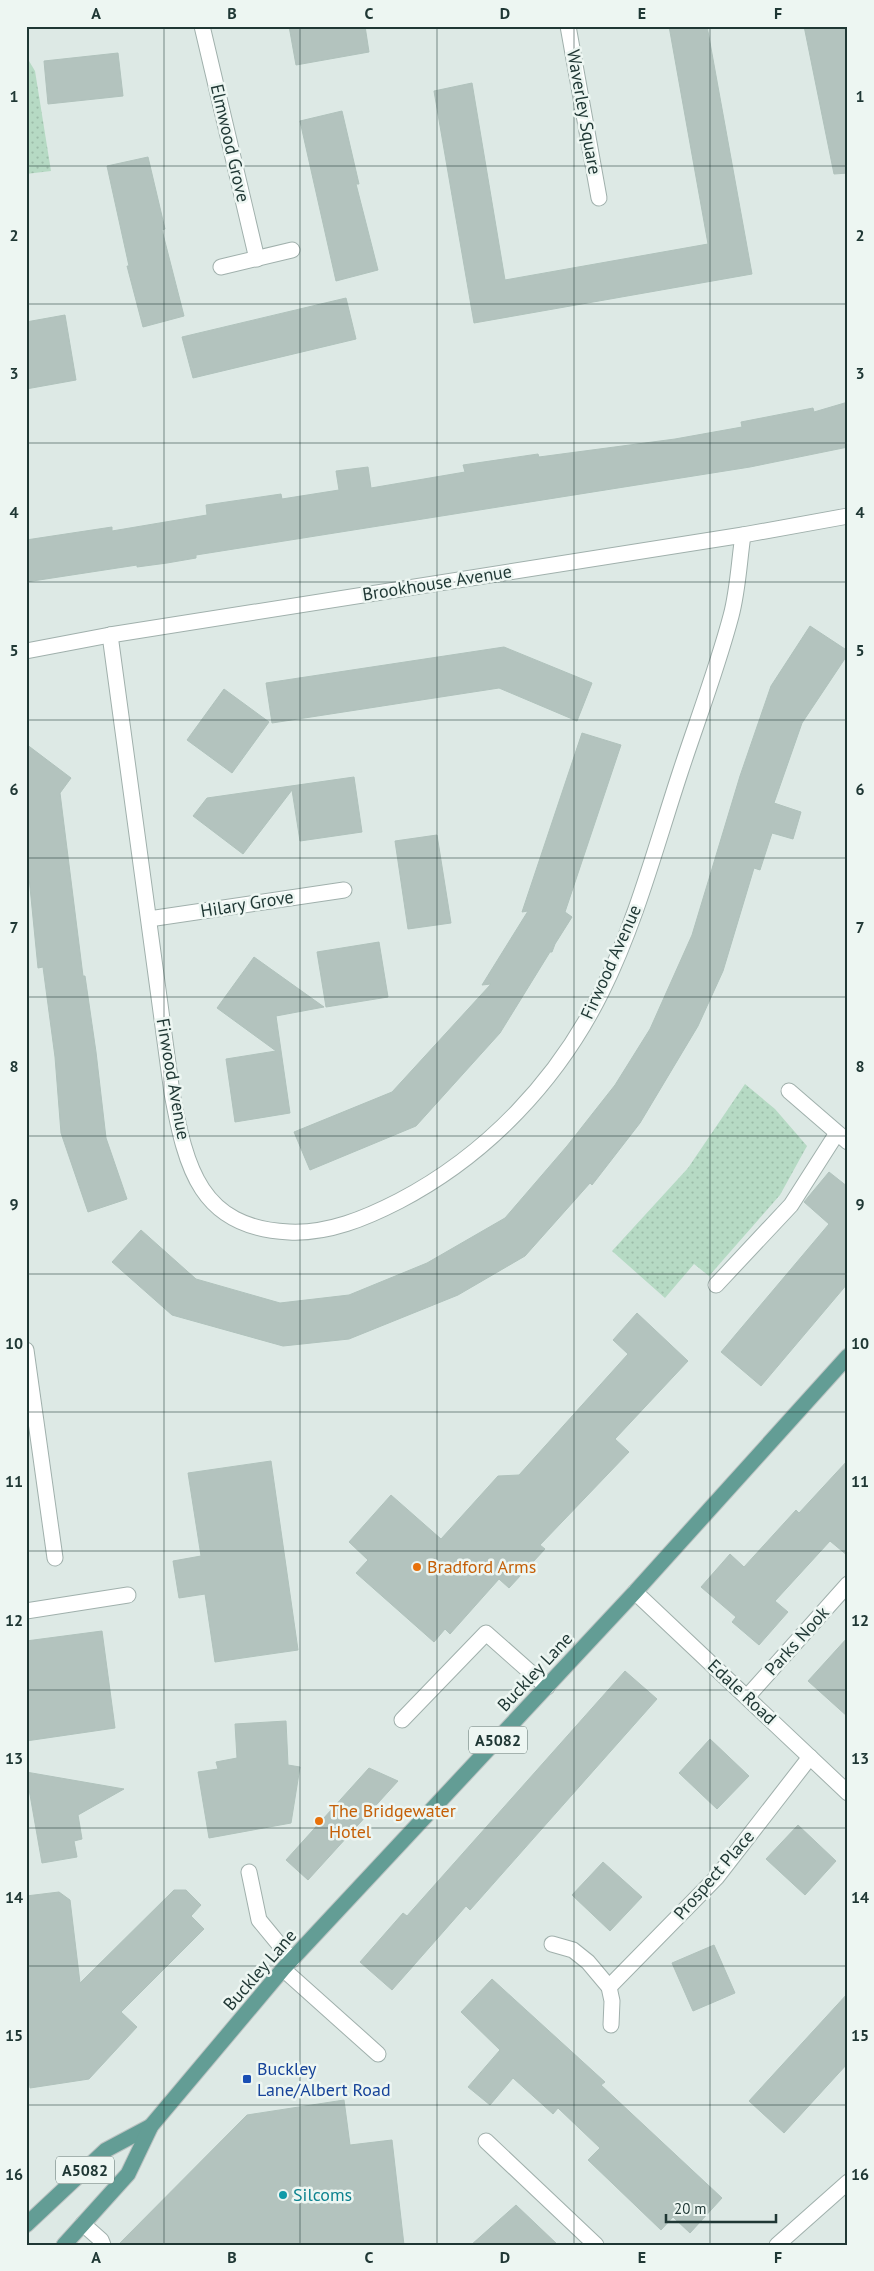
<svg xmlns="http://www.w3.org/2000/svg" width="874" height="2271" viewBox="0 0 874 2271" font-family="'PT Sans',sans-serif">
<style>
.grass{fill:url(#grass-dots)}
.building{fill:#b3c3be;stroke:#b0c2bc}
.lines{fill:none;stroke-linecap:round;stroke-linejoin:round}
.minor-casing{stroke:#a0b0ac;stroke-width:17}
.major-casing{stroke:#bcc3c2;stroke-width:17}
.minor{stroke:#fff;stroke-width:15}
.major{stroke:#639d95;stroke-width:15}
.grid{fill:none;stroke:#1f3734;stroke-width:1;stroke-opacity:0.55}
.food-dot{fill:#e8710a;stroke:#edf6f2;stroke-width:2}
.transit-dot{fill:#1a4fb4;stroke:#edf6f2;stroke-width:2}
.culture-dot{fill:#0f9aa8;stroke:#edf6f2;stroke-width:2}
.labels{text-anchor:middle;stroke-width:5;stroke-linejoin:round;paint-order:stroke}
.shield{fill:#edf6f2;stroke:#5d706d;stroke-width:1}
.shield-label{font-size:16px;font-weight:bold;fill:#1f3734}
.street-label{font-size:18px;fill:#1f3734;stroke:#edf6f2}
.food-label{font-size:18px;fill:#c56008;stroke:#edf6f2;text-anchor:start}
.transit-label{font-size:18px;fill:#164399;stroke:#edf6f2;text-anchor:start}
.culture-label{font-size:18px;fill:#0d838f;stroke:#edf6f2;text-anchor:start}
.neatline{fill:none;stroke:#1f3734;stroke-width:2}
.grid-label{font-size:16px;text-anchor:middle;font-weight:bold;fill:#1f3734}
</style>
<defs>
<pattern id="grass-dots" width="8" height="8" patternUnits="userSpaceOnUse" patternTransform="scale(1.25)"><rect width="8" height="8" fill="#b6dac4"/><path d="M2 2h.1M6 6h.1" fill="none" stroke="#9cbca9" stroke-width="1.8" stroke-linecap="round"/></pattern>
</defs>
<rect width="100%" height="100%" fill="#dde9e5"/>
<!-- grass -->
<g class="grass">
<polygon points="26,56 35,71 51,171 26,174"/>
<polygon points="745,1084 775,1109 807,1146 780,1195 709,1276 694,1264 665,1298 612,1251 688,1168"/>
</g>
<!-- building -->
<g class="building">
<polygon points="289,26 365,26 369,52 296,65"/>
<polygon points="669,26 707,26 752,274 474,323 434,91 472,83 505,280 708,244"/>
<polygon points="804,26 848,26 848,173 834,174"/>
<polygon points="118,53 123,96 48,104 44,61"/>
<polygon points="342,111 359,184 356,184 378,270 336,281 300,121"/>
<polygon points="148,157 165,229 162,230 184,316 143,327 127,266 129,266 107,166"/>
<polygon points="346,298 356,339 193,378 182,337"/>
<polygon points="65,315 76,380 26,389 26,322"/>
<polygon points="848,402 848,447 750,467 196,555 196,558 167,563 137,567 137,565 26,582 26,540 112,527 112,531 207,515 206,505 281,494 282,499 339,490 336,471 368,467 371,488 465,472 463,465 538,454 539,457 675,439 742,427 741,422 813,408 814,412"/>
<polygon points="810,626 848,651 848,654 802,723 774,803 801,812 793,839 772,833 760,870 754,868 723,971 698,1026 640,1123 592,1185 590,1183 525,1256 458,1295 349,1339 283,1346 172,1315 112,1262 141,1230 196,1279 280,1303 349,1295 427,1263 505,1218 567,1146 615,1085 650,1029 692,935 740,776 771,686"/>
<polygon points="504,647 592,683 577,721 499,688 272,723 266,683"/>
<polygon points="224,689 269,722 232,773 187,740"/>
<polygon points="582,733 621,745 565,912 572,917 555,944 552,952 550,952 500,1033 416,1126 310,1170 294,1132 392,1092 491,984 482,985 528,911 522,912"/>
<polygon points="26,744 71,778 60,793 83,976 85,976 96,1052 106,1138 127,1199 88,1212 61,1133 55,1057 43,967 38,968 26,847"/>
<polygon points="354,777 362,832 300,841 292,790 243,854 193,816 207,798"/>
<polygon points="437,835 451,923 408,929 395,841"/>
<polygon points="379,942 388,997 326,1007 317,952"/>
<polygon points="254,957 324,1007 276,1016 290,1113 235,1122 226,1059 276,1051 217,1008"/>
<polygon points="829,1172 848,1187 848,1283 761,1386 721,1352 829,1224 804,1202"/>
<polygon points="637,1313 688,1361 615,1439 629,1452 540,1545 545,1549 509,1588 499,1579 450,1634 445,1629 434,1642 356,1573 368,1560 349,1542 391,1495 441,1539 498,1476 519,1475 628,1354 613,1340"/>
<polygon points="848,1460 848,1556 830,1541 775,1601 788,1612 759,1645 732,1622 736,1617 701,1587 730,1554 744,1567 796,1510 799,1513"/>
<polygon points="271,1461 298,1650 215,1662 205,1594 179,1598 173,1561 201,1556 188,1473"/>
<polygon points="102,1631 115,1728 26,1741 26,1641"/>
<polygon points="848,1637 848,1717 808,1681"/>
<polygon points="625,1671 657,1699 470,1910 466,1906 392,1990 360,1962 403,1913 407,1916"/>
<polygon points="286,1721 288,1765 300,1767 291,1823 209,1838 198,1772 218,1769 216,1762 237,1758 235,1724"/>
<polygon points="710,1739 749,1776 717,1809 679,1773"/>
<polygon points="369,1768 398,1781 308,1880 286,1860"/>
<polygon points="26,1772 124,1789 78,1815 82,1839 74,1841 77,1857 42,1863"/>
<polygon points="798,1825 836,1861 805,1895 766,1859"/>
<polygon points="603,1862 642,1897 610,1931 572,1895"/>
<polygon points="174,1890 186,1890 201,1905 191,1916 204,1929 121,2012 137,2027 89,2079 30,2088 26,2059 26,1896 59,1892 70,1900 80,1983"/>
<polygon points="714,1945 735,1993 693,2011 672,1963"/>
<polygon points="492,1979 605,2082 601,2085 722,2198 690,2233 673,2217 661,2230 588,2160 600,2148 558,2108 553,2114 513,2078 490,2105 468,2087 500,2050 461,2012"/>
<polygon points="848,1993 848,2063 784,2133 749,2101"/>
<polygon points="344,2100 350,2145 392,2140 404,2245 118,2245 247,2115"/>
<polygon points="516,2205 558,2245 471,2245"/>
</g>
<g class="lines">
<defs>
<g id="minor">
<polyline points="202,26 257,259"/>
<polyline points="568,26 599,198"/>
<polyline points="221,267 292,250"/>
<path d="M110 635 172 1093C186 1168 200 1228 289 1232 328 1234 366 1218 399 1201 487 1155 558 1080 602 991 636 922 656 846 680 773 697 721 717 669 731 616 738 590 739 562 743 535"/>
<polyline points="26,651 110,635 743,535 848,516"/>
<polyline points="149,919 344,890"/>
<polyline points="789,1091 848,1142"/>
<polyline points="716,1285 791,1205 837,1133"/>
<polyline points="26,1350 55,1558"/>
<polyline points="635,1592 848,1793"/>
<polyline points="26,1611 128,1595"/>
<polyline points="747,1697 848,1584"/>
<polyline points="402,1720 486,1633 547,1687"/>
<polyline points="249,1872 259,1920 292,1960"/>
<polyline points="552,1944 573,1950 588,1962 609,1987 612,2001 611,2025"/>
<polyline points="283,1969 378,2054"/>
<polyline points="609,1987 717,1877 810,1757"/>
<polyline points="486,2141 596,2245"/>
<polyline points="83,2224 101,2240 103,2245"/>
<polyline points="777,2245 848,2182"/>
</g>
<g id="major">
<polyline points="26,2225 106,2150 151,2126"/>
<polyline points="64,2245 128,2174 151,2126 283,1969 635,1592 848,1356"/>
</g>
</defs>
<!-- minor casing -->
<use href="#minor" class="minor-casing"/>
<!-- major casing -->
<use href="#major" class="major-casing"/>
<!-- minor -->
<use href="#minor" class="minor"/>
<!-- major -->
<use href="#major" class="major"/>
</g>
<!-- grid -->
<path class="grid" d="M164 26V2245M300 26V2245M437 26V2245M574 26V2245M710 26V2245M26 166H848M26 304H848M26 443H848M26 582H848M26 720H848M26 858H848M26 997H848M26 1136H848M26 1274H848M26 1412H848M26 1551H848M26 1690H848M26 1828H848M26 1966H848M26 2105H848"/>
<!-- markers -->
<g class="food-dot">
<circle cx="417" cy="1567" r="5"/>
<circle cx="319" cy="1821" r="5"/>
</g>
<rect class="transit-dot" x="242" y="2074" width="10" height="10" rx="2.5"/>
<circle class="culture-dot" cx="283" cy="2195" r="5"/>
<g class="labels">
<!-- shield labels -->
<g class="shield">
<rect x="469" y="1726.5" width="58" height="27" rx="4"/>
<rect x="56" y="2156.5" width="58" height="27" rx="4"/>
</g>
<g class="shield-label">
<text x="498" y="1746">A5082</text>
<text x="85" y="2176">A5082</text>
</g>
<!-- street labels -->
<g class="street-label">
<text transform="translate(584 112) rotate(80)" y="6">Waverley Square</text>
<text transform="translate(230 143) rotate(77)" y="6">Elmwood Grove</text>
<text transform="translate(437 583) rotate(-9)" y="6">Brookhouse Avenue</text>
<text transform="translate(247 904) rotate(-9)" y="6">Hilary Grove</text>
<text transform="translate(611 962) rotate(-66)" y="6">Firwood Avenue</text>
<text transform="translate(173 1079) rotate(80)" y="6">Firwood Avenue</text>
<text transform="translate(797 1641) rotate(-48)" y="6">Parks Nook</text>
<text transform="translate(535 1672) rotate(-47)" y="6">Buckley Lane</text>
<text transform="translate(742 1692) rotate(43)" y="6">Edale Road</text>
<text transform="translate(714 1875) rotate(-49)" y="6">Prospect Place</text>
<text transform="translate(260 1970) rotate(-49)" y="6">Buckley Lane</text>
</g>
<!-- food labels -->
<g class="food-label">
<text x="427" y="1573">Bradford Arms</text>
<text x="329" y="1817">The Bridgewater<tspan x="329" dy="21">Hotel</tspan></text>
</g>
<!-- transit labels -->
<g class="transit-label">
<text x="257" y="2075">Buckley<tspan x="257" dy="21">Lane/Albert Road</tspan></text>
</g>
<!-- culture labels -->
<g class="culture-label">
<text x="293" y="2201">Silcoms</text>
</g>
</g>
<!-- border -->
<rect width="874" height="2271" fill="none" stroke="#edf6f2" stroke-width="55"/>
<!-- scale -->
<path d="M666 2214v8h110v-8" fill="none" stroke="#1f3734" stroke-width="2.5"/>
<text x="674" y="2214" font-size="15" fill="#1f3734" stroke="#edf6f2" stroke-width="4" paint-order="stroke">20 m</text>
<rect x="28" y="28" width="818" height="2216" class="neatline"/>
<g class="grid-label">
<text x="96" y="19">A</text>
<text x="232" y="19">B</text>
<text x="369" y="19">C</text>
<text x="505" y="19">D</text>
<text x="642" y="19">E</text>
<text x="778" y="19">F</text>
<text x="14" y="102">1</text>
<text x="860" y="102">1</text>
<text x="14" y="241">2</text>
<text x="860" y="241">2</text>
<text x="14" y="379">3</text>
<text x="860" y="379">3</text>
<text x="14" y="518">4</text>
<text x="860" y="518">4</text>
<text x="14" y="656">5</text>
<text x="860" y="656">5</text>
<text x="14" y="795">6</text>
<text x="860" y="795">6</text>
<text x="14" y="933">7</text>
<text x="860" y="933">7</text>
<text x="14" y="1072">8</text>
<text x="860" y="1072">8</text>
<text x="14" y="1210">9</text>
<text x="860" y="1210">9</text>
<text x="14" y="1349">10</text>
<text x="860" y="1349">10</text>
<text x="14" y="1487">11</text>
<text x="860" y="1487">11</text>
<text x="14" y="1626">12</text>
<text x="860" y="1626">12</text>
<text x="14" y="1764">13</text>
<text x="860" y="1764">13</text>
<text x="14" y="1903">14</text>
<text x="860" y="1903">14</text>
<text x="14" y="2041">15</text>
<text x="860" y="2041">15</text>
<text x="14" y="2180">16</text>
<text x="860" y="2180">16</text>
<text x="96" y="2263">A</text>
<text x="232" y="2263">B</text>
<text x="369" y="2263">C</text>
<text x="505" y="2263">D</text>
<text x="642" y="2263">E</text>
<text x="778" y="2263">F</text>
</g>
</svg>
